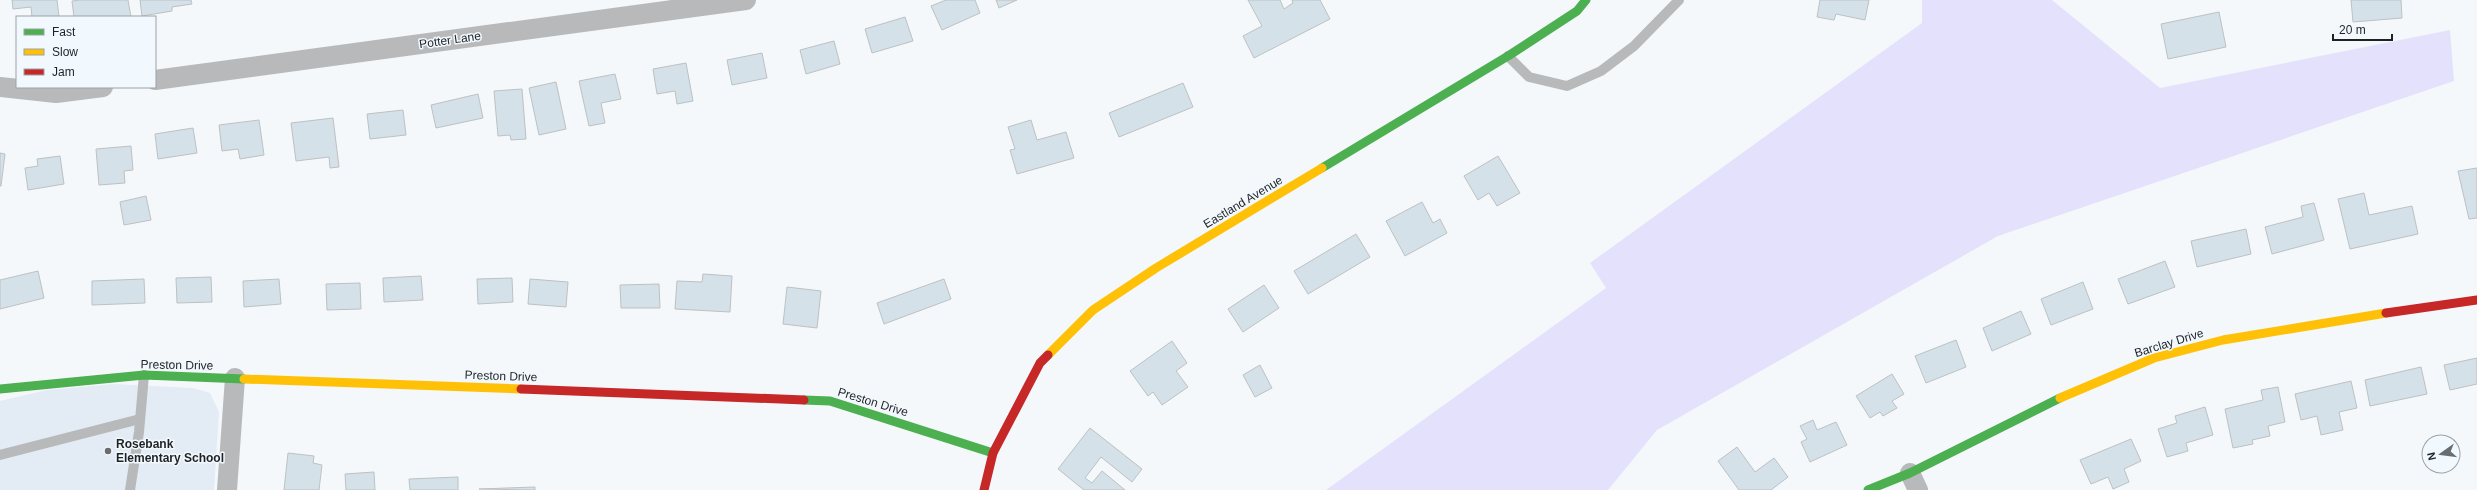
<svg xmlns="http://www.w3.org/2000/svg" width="2477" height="490" viewBox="0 0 2477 490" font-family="Arial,sans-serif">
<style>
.built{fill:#e3ecf4}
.green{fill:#e4e1fd}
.building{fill:#d5e1e8;stroke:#bdc1c3}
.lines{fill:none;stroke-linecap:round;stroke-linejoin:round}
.lane{stroke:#b8b9ba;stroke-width:10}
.street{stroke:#b8b9ba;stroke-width:20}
.fast{stroke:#4caf50;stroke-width:9}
.slow{stroke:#ffc107;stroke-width:9}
.jam{stroke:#c62828;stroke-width:9}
.poi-dot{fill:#6a6d6f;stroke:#f1f8fe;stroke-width:1.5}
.labels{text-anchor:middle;stroke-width:3;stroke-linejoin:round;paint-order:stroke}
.street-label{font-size:12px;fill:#1f2224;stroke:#f1f8fe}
.poi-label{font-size:12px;font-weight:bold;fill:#1f2224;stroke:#f1f8fe;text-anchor:start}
</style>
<rect width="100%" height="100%" fill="#f4f8fb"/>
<!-- built -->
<polygon class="built" points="113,384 193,388 210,393 219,412 214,490 0,490 0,401 47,390"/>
<!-- green -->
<polygon class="green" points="1922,0 2052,0 2160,88 2450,30 2454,81 1998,236 1657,430 1608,490 1326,490 1606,288 1590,263 1922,23"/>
<!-- building -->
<g class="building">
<polygon points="12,0 57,0 59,17 32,17 31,7 13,9"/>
<polygon points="80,0 128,0 131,17 74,17 72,1"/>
<polygon points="140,0 191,0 192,4 172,7 172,11 142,16"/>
<polygon points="946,0 975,0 980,13 942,30 931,6"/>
<polygon points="996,0 1017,0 999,8"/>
<polygon points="1248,0 1280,0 1284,9 1293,3 1292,0 1320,0 1330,19 1254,58 1243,36 1262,26"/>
<polygon points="1820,0 1869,0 1865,20 1836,14 1834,20 1817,17"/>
<polygon points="2351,0 2401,0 2402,18 2353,22"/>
<polygon points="2219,12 2226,47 2168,59 2161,24"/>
<polygon points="905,17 913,41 872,53 865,29"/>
<polygon points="834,41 840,64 806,74 800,50"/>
<polygon points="762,53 767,78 732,85 727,60"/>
<polygon points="686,63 693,101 677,104 675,91 657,94 653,69"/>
<polygon points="615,74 621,99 601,103 605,123 589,126 579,81"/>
<polygon points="556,82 566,129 539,135 529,88"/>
<polygon points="1183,83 1193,107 1119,137 1109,113"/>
<polygon points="522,89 526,139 511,140 510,135 498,136 494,91"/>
<polygon points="478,94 483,118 436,128 431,105"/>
<polygon points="403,110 406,135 370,139 367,114"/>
<polygon points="333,118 339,167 330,168 329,157 296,161 291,123"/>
<polygon points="259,120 264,155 240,159 238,149 222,151 219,125"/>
<polygon points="1031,120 1037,140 1066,132 1074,158 1017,174 1010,150 1015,149 1008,127"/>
<polygon points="193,128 197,153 158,159 155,134"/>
<polygon points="131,146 133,170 124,171 125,183 99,185 96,149"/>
<polygon points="0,153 5,154 1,186 0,186"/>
<polygon points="60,156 64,184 28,190 25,168 38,166 37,159"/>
<polygon points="1498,156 1520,193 1497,206 1489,193 1478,200 1464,176"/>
<polygon points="2477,168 2477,218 2469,219 2458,171"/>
<polygon points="2364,193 2369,215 2412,206 2418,234 2350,249 2338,199"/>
<polygon points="146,196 151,220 124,225 120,202"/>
<polygon points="1422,202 1433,223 1440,219 1447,233 1405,256 1386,221"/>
<polygon points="2314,203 2324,240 2272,254 2265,227 2303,217 2301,206"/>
<polygon points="2246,229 2251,254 2197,267 2191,241"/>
<polygon points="1356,234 1370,257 1308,294 1294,271"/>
<polygon points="2165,261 2175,287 2128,304 2118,279"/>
<polygon points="38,271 44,298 0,309 0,280"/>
<polygon points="703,274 732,276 730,312 675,309 677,281 702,282"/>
<polygon points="421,276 423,300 384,302 383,278"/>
<polygon points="211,277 212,302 177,303 176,278"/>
<polygon points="512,278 513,302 478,304 477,279"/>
<polygon points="144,279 145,303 92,305 92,281"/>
<polygon points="279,279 281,304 244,307 243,281"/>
<polygon points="530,279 568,282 566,307 528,304"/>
<polygon points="944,279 951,299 884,324 877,303"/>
<polygon points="2083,282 2093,309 2051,325 2041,299"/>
<polygon points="360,283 361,309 327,310 326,284"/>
<polygon points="659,284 660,308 621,308 620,285"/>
<polygon points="1264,285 1279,308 1243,332 1228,309"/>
<polygon points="787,287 821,291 817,328 783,324"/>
<polygon points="2021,311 2031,334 1992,351 1983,328"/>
<polygon points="1956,340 1966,367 1926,383 1915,356"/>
<polygon points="1172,341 1187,363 1176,371 1188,387 1162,405 1153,392 1148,396 1130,371"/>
<polygon points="2477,358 2477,384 2450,390 2444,365"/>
<polygon points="1260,365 1272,388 1255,397 1243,375"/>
<polygon points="2421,367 2427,394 2370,406 2365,380"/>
<polygon points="1892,374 1904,394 1892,401 1897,408 1883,416 1880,412 1870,418 1856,396"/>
<polygon points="2351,381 2357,408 2339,412 2343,430 2321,435 2317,416 2301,420 2295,394"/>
<polygon points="2278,387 2285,422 2268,426 2270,436 2252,440 2253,444 2233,448 2225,409 2263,400 2261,390"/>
<polygon points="2205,407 2213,435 2186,443 2188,451 2167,457 2158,429 2177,423 2175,416"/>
<polygon points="1813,420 1817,430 1836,422 1847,445 1810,462 1801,442 1807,439 1800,426"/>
<polygon points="1090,428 1142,469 1132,482 1101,457 1085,478 1092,483 1102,471 1125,490 1084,490 1058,469"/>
<polygon points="2131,439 2141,461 2124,469 2129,482 2113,489 2108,477 2091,484 2080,460"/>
<polygon points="1737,447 1755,472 1774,458 1788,477 1771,490 1739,490 1718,461"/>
<polygon points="288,453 314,456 313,463 322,465 319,490 284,490"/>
<polygon points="374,472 375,490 346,490 345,474"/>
<polygon points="458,477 458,490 410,490 409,479"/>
<polygon points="535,487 535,490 479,489"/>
</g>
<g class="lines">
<!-- lane -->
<g class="lane">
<polyline points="1508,56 1529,77 1567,86 1601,71 1634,46 1679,0"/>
<polyline points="0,455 140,419"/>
<polyline points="130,490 139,432 144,375"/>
</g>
<!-- street -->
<g class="street">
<polyline points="155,80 746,0"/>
<polyline points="0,87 56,93 103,87"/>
<polyline points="1910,473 1918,490"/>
<polyline points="227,490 235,378"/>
</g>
<!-- fast -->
<g class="fast">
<polyline points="1322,168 1508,56 1577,11 1586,0"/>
<polyline points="0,389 144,375 244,379"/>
<polyline points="804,400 830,401 993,453"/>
<polyline points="1868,490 1910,473 2060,398"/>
</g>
<!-- slow -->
<g class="slow">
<polyline points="1048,355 1093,310 1156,268 1322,168"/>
<polyline points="244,379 521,389"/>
<polyline points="2060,398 2154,358 2223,340 2386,313"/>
</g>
<!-- jam -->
<g class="jam">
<polyline points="2386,313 2477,300"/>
<polyline points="521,389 804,400"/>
<polyline points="984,490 993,453 1040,363 1048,355"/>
</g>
</g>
<!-- markers -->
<circle class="poi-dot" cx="108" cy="451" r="4"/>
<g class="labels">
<!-- street labels -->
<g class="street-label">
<text transform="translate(450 40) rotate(-8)" y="4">Potter Lane</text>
<text transform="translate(1243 202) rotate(-31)" y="4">Eastland Avenue</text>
<text transform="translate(2169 343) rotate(-17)" y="4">Barclay Drive</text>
<text transform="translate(177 365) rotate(1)" y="4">Preston Drive</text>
<text transform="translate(501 376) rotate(2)" y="4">Preston Drive</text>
<text transform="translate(873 402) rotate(17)" y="4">Preston Drive</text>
</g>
<!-- poi labels -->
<g class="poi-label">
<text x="116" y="448">Rosebank<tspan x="116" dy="14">Elementary School</tspan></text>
</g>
</g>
<!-- legend -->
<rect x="16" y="16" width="140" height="72" fill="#f1f8fe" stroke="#9da2a7"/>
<rect x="24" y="29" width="20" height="6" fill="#4caf50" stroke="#9da2a7"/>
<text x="52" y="36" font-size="12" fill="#1f2224">Fast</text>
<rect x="24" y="49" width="20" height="6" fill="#ffc107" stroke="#9da2a7"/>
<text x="52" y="56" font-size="12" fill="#1f2224">Slow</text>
<rect x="24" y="69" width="20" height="6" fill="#c62828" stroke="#9da2a7"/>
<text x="52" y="76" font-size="12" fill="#1f2224">Jam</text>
<!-- north arrow -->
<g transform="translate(2441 454) rotate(256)"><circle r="19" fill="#f1f8fe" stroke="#9da2a7"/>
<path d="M0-3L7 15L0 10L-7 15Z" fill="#6a6d6f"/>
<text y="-6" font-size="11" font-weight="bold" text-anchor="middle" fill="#1f2224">N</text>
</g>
<!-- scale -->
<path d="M2333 34v6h59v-6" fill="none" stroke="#1f2224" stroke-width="2"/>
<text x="2339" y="34" font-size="12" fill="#1f2224" stroke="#f1f8fe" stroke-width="3" paint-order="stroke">20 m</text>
</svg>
